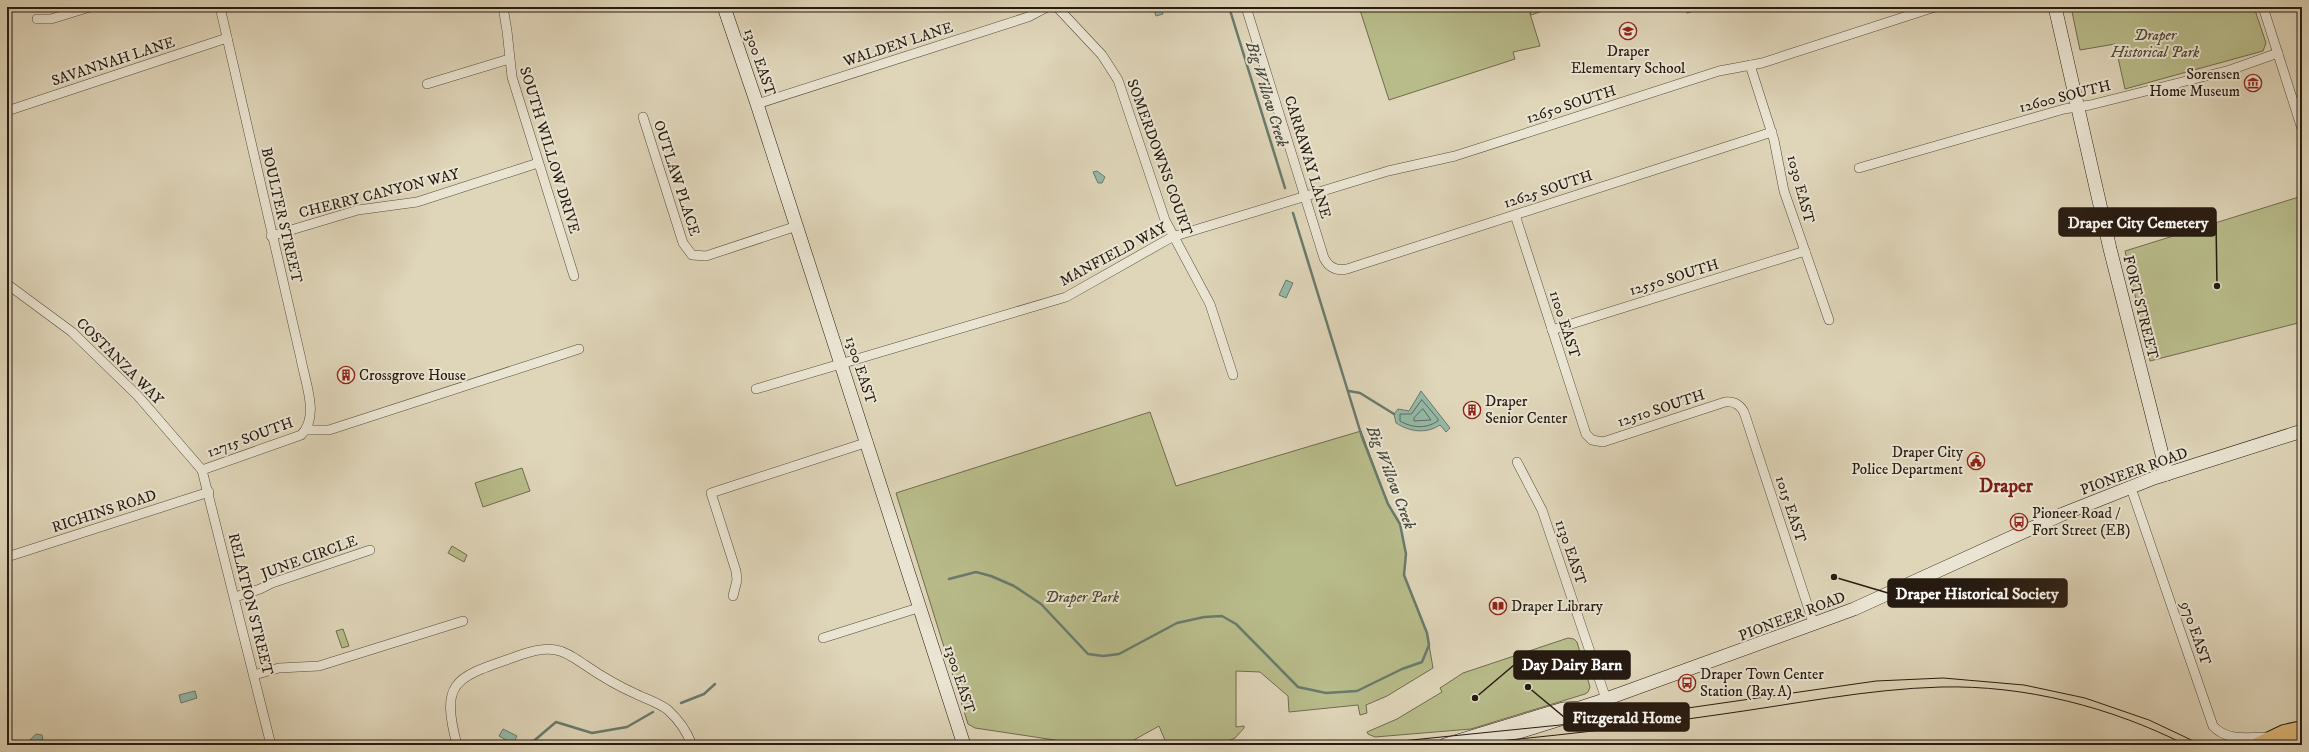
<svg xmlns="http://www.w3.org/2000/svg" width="2309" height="752" viewBox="0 0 2309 752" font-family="'IM FELL DW Pica',serif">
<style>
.green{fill:#b8bb8a;stroke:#706b4e}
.water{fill:#95b9a9;stroke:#697a6c}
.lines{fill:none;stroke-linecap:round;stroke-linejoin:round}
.shore{stroke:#5e6a5d;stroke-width:1}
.stream{stroke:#697a6c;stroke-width:2.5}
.street-casing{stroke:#554a3b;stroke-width:10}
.secondary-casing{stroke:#271b11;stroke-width:14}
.primary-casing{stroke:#271b11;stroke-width:16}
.street{stroke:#eae4d2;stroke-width:9}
.secondary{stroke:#eae4d2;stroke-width:13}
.primary{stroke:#e0ba7c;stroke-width:14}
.tram{stroke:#271b11;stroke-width:1}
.labels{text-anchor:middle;stroke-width:4;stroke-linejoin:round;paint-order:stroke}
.park-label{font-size:15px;font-style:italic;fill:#524b35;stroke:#eae4d2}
.street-label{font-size:15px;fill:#271b11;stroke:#eae4d2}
.poi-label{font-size:15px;fill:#271b11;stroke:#eae4d2;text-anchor:start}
.water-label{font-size:16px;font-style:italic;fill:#484a3f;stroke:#eae4d2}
.district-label{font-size:19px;font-weight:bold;fill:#7a1f14;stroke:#eae4d2}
.leader{fill:none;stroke:#271b11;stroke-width:1.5}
.callout-dot{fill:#271b11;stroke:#eae4d2;stroke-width:1.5}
.callout{fill:#271b11;stroke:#271b11;stroke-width:1.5}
.callout-label{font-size:16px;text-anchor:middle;font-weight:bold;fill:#fff}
</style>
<rect width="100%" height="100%" fill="#dfd5b9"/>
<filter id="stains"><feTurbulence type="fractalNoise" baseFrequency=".005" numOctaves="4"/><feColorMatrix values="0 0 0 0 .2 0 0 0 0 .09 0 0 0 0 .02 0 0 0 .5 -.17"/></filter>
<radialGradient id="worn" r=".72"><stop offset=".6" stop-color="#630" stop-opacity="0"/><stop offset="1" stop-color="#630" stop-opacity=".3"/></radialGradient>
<!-- green -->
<g class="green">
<polygon points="1359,7 1528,7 1540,46 1513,52 1515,59 1389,100"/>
<polygon points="1529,7 1551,7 1551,8 1531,15"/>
<polygon points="1685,7 1699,7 1700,9 1687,13"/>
<polygon points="2071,7 2254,7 2266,43 2263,51 2125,89 2115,44 2080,50"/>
<polygon points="2302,196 2302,322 2150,361 2125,251"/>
<polygon points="1150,412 1176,486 1361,431 1388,504 1400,524 1406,554 1404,575 1427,633 1433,668 1387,696 1366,705 1367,713 1360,715 1358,705 1289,712 1288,696 1260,672 1236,671 1236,727 1244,726 1244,728 1235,738 1226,742 1167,745 1159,726 1134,740 1134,743 1132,744 1088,745 975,728 968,724 896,493"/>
<polygon points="522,468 530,491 483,507 475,483"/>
<polygon points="452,546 467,555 464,562 448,553"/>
<polygon points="343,629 349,646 342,648 336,631"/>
<polygon points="1568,638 1574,639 1577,642 1590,687 1588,692 1585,694 1471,729 1375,737 1368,734 1367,732 1397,719 1442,692 1440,688 1463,673"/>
</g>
<!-- water -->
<g class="water">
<polygon points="1153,7 1161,7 1163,14 1156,16"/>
<polygon points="1097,171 1105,177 1102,183 1098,183 1093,172"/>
<polygon points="1286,280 1293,283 1286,298 1279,295"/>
<path d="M1421 391 1450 428 1446 432 1440 425C1426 434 1410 432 1396 423L1394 414 1398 409 1409 411Z"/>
<polygon points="195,691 197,698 181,703 179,695"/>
<polygon points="503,729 517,736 513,744 499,736"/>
<polygon points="36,734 42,735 43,739 34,745 29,745 29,741"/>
</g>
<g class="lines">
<!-- shore -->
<g class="shore">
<path d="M1422 400 1438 419V421C1426 429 1412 428 1400 421V414H1411Z"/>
<polygon points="1423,409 1431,420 1414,421 1414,418"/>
</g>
<!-- stream -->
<g class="stream">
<polyline points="1229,7 1285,188"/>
<polyline points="1349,391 1360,393 1394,414"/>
<polyline points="949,579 976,572 991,576 1014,586 1041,604 1088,654 1103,656 1119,654 1177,623 1204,617 1222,616 1236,624 1298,687 1326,693 1357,691 1402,669 1422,662 1429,645 1427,633 1404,575 1406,554 1400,524 1388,504 1362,437 1293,213"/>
<polyline points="681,703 704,694 715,684"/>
<polyline points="529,745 556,722 592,733 627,727 653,712"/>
</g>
<defs>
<g id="street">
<polyline points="503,7 507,31 512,77 574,276"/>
<polyline points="1057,7 1102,55 1118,80 1165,220 1210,304 1233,375"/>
<path d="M1246 7 1324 258C1329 268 1337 271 1347 269L1772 132"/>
<polyline points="2263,7 2302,129"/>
<polyline points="37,19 51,19 90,7"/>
<polyline points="1750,65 1774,140 1784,191 1829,320"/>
<polyline points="427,84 509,59"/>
<polyline points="757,104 1028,17 1047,7"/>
<polyline points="7,111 227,38"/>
<polyline points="643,117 683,243 692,255 706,256 797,226"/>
<polyline points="1859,168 2064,109 2090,105 2230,70 2278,53"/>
<path d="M1515 215 1586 434 1592 440 1603 442 1725 402C1735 401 1742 406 1745 415L1814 625"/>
<polyline points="271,236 358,210 417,202 538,163"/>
<polyline points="7,284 72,332 138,396 202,470 271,745"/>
<polyline points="1552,330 1805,251"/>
<polyline points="756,389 1066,297 1172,237 1388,171 1455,156 1719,71 1762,63 1935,7"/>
<polyline points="307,430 329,430 579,349"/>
<polyline points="1517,462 1542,510 1606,699"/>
<path d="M202 470 301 435C320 417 305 382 301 359L220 7"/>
<path d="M2131 488 2213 726C2227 742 2252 737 2270 737"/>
<polyline points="7,557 209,492"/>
<polyline points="733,596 737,580 736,571 711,493 868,442"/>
<polyline points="235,597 260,589 272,583 370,550"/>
<polyline points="823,638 921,607"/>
<polyline points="254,675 279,668 319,666 463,621"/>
<path d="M457 745C441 684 453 678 509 659 524 654 540 647 556 650 567 652 576 659 585 665 601 676 618 686 636 694 646 699 659 703 668 710 679 720 687 732 692 745"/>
</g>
<g id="secondary">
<polyline points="724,7 757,104 964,745"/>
<polyline points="2055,7 2110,249 2167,474"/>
<polyline points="1445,745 1563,709 1580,708 1595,703 1854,609 2063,514 2154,478 2302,431"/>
<polyline points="1477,745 1567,717 1573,713"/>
</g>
<g id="primary">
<polyline points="2257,745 2284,732 2302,728"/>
<polyline points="2282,745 2298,730"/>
</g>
</defs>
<!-- street casing -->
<use href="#street" class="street-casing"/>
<!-- secondary casing -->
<use href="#secondary" class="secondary-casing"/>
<!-- primary casing -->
<use href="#primary" class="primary-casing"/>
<!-- street -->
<use href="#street" class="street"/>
<!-- secondary -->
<use href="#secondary" class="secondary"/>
<!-- primary -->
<use href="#primary" class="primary"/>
<!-- tram -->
<g class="tram">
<polyline points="1362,745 1590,722 1876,681 1943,678 2024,685 2085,698 2149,720 2202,745"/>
<path d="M1456 745C1545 737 1634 727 1723 714 1795 704 1868 689 1941 687 2025 685 2111 707 2186 745"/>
</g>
</g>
<!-- icons -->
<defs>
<symbol id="school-ring" viewBox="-11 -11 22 22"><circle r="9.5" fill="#eae4d2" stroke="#8f2418" stroke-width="1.5"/><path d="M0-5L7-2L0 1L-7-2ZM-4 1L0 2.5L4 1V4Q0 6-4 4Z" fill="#8f2418"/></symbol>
<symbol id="museum-ring" viewBox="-11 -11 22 22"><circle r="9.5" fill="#eae4d2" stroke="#8f2418" stroke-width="1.5"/><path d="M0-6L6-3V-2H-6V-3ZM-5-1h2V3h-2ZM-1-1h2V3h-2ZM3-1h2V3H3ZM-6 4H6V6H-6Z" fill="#8f2418"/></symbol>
<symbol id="building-ring" viewBox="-11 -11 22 22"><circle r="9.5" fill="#eae4d2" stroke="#8f2418" stroke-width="1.5"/><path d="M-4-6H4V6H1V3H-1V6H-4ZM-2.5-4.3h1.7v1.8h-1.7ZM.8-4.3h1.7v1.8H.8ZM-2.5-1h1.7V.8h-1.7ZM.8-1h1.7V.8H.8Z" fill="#8f2418"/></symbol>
<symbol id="civic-ring" viewBox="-11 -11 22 22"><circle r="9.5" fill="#eae4d2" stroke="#8f2418" stroke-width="1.5"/><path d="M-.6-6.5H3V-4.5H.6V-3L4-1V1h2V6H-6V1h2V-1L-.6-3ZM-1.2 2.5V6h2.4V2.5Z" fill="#8f2418"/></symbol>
<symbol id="bus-ring" viewBox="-11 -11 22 22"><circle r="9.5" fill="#eae4d2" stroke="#8f2418" stroke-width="1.5"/><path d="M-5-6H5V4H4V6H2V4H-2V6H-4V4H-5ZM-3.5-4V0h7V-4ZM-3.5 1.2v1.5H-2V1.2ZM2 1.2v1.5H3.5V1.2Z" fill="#8f2418"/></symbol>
<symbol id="library-ring" viewBox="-11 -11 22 22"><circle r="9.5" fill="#eae4d2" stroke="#8f2418" stroke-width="1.5"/><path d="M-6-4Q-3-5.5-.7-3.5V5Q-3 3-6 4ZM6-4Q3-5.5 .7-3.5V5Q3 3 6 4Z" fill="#8f2418"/></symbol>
</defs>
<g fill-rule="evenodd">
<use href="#school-ring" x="1618" y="21" width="20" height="20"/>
<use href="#museum-ring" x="2243" y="73" width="20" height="20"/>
<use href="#building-ring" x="336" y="365" width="20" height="20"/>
<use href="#building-ring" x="1462" y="400" width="20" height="20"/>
<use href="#civic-ring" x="1966" y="451" width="20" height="20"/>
<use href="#bus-ring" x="2009" y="512" width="20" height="20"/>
<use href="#library-ring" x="1488" y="596" width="20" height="20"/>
<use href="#bus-ring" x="1677" y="673" width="20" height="20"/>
</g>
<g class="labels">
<!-- park labels -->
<g class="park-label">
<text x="2155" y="40">Draper<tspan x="2155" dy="17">Historical Park</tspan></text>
<text x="1082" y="602">Draper Park</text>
</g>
<!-- street labels -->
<g class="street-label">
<text transform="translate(898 44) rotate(-18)" y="5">WALDEN LANE</text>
<text transform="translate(113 61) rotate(-18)" y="5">SAVANNAH LANE</text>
<text transform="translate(760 62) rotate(71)" y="5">1300 EAST</text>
<text transform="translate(2065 96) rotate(-14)" y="5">12600 SOUTH</text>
<text transform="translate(1571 104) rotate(-18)" y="5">12650 SOUTH</text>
<text transform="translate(550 150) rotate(73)" y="5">SOUTH WILLOW DRIVE</text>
<text transform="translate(1160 157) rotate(70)" y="5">SOMERDOWNS COURT</text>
<text transform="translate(1308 157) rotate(73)" y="5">CARRAWAY LANE</text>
<text transform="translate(677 178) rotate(72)" y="5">OUTLAW PLACE</text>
<text transform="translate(1548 189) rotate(-18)" y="5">12625 SOUTH</text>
<text transform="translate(1801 189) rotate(75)" y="5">1030 EAST</text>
<text transform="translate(379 193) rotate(-14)" y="5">CHERRY CANYON WAY</text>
<text transform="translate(282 215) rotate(77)" y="5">BOULTER STREET</text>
<text transform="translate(1113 254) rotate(-28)" y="5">MANFIELD WAY</text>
<text transform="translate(1674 277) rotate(-17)" y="5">12550 SOUTH</text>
<text transform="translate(2141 307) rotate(76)" y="5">FORT STREET</text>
<text transform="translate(1565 324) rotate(72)" y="5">1100 EAST</text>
<text transform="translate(120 361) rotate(45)" y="5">COSTANZA WAY</text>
<text transform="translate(861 370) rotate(72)" y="5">1300 EAST</text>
<text transform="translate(1661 408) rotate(-18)" y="5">12510 SOUTH</text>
<text transform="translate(250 437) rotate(-20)" y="5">12715 SOUTH</text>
<text transform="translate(2134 471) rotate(-20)" y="5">PIONEER ROAD</text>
<text transform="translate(1791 509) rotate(72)" y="5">1015 EAST</text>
<text transform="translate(104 511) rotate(-18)" y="5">RICHINS ROAD</text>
<text transform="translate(1571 552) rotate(71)" y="5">1130 EAST</text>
<text transform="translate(309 557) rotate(-20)" y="5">JUNE CIRCLE</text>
<text transform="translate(251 604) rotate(76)" y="5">RELATION STREET</text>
<text transform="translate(1792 616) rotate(-21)" y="5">PIONEER ROAD</text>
<text transform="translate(2196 633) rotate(71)" y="5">970 EAST</text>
<text transform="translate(960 679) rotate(72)" y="5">1300 EAST</text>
</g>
<!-- poi labels -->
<g class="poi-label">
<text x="1628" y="56" text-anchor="middle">Draper<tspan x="1628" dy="17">Elementary School</tspan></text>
<text x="2240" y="79" text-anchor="end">Sorensen<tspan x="2240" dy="17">Home Museum</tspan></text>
<text x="359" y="380">Crossgrove House</text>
<text x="1485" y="406">Draper<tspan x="1485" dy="17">Senior Center</tspan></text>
<text x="1963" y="457" text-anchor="end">Draper City<tspan x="1963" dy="17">Police Department</tspan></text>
<text x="2032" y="518">Pioneer Road /<tspan x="2032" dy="17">Fort Street (EB)</tspan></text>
<text x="1511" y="611">Draper Library</text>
<text x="1700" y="679">Draper Town Center<tspan x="1700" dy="17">Station (Bay A)</tspan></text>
</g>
<!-- water labels -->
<g class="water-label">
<text transform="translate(1268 94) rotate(73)" y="6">Big Willow Creek</text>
<text transform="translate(1392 477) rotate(69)" y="6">Big Willow Creek</text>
</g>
<!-- district labels -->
<g class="district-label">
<text x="2006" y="492">Draper</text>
</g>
</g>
<!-- callouts -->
<path class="leader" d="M2217 286L2216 222M1834 577L1888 593M1475 698L1514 665M1528 687L1564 717"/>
<g class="callout-dot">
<circle cx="2217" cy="286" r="4"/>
<circle cx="1834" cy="577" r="4"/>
<circle cx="1475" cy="698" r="4"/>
<circle cx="1528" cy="687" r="4"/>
</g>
<g class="callout">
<rect x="2059" y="208" width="157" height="28" rx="4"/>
<rect x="1888" y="579" width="179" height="28" rx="4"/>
<rect x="1514" y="651" width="116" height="28" rx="4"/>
<rect x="1564" y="703" width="125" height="28" rx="4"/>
</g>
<g class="callout-label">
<text x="2138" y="228">Draper City Cemetery</text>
<text x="1977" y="599">Draper Historical Society</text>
<text x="1572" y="670">Day Dairy Barn</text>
<text x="1627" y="723">Fitzgerald Home</text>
</g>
<!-- margin -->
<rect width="2309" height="752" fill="none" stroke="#dfd5b9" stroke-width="24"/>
<rect x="8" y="8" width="2293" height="736" fill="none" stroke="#271b11" stroke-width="2"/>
<rect x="12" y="12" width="2285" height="728" fill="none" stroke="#271b11"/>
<rect width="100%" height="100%" filter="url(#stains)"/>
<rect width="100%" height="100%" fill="url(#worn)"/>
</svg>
